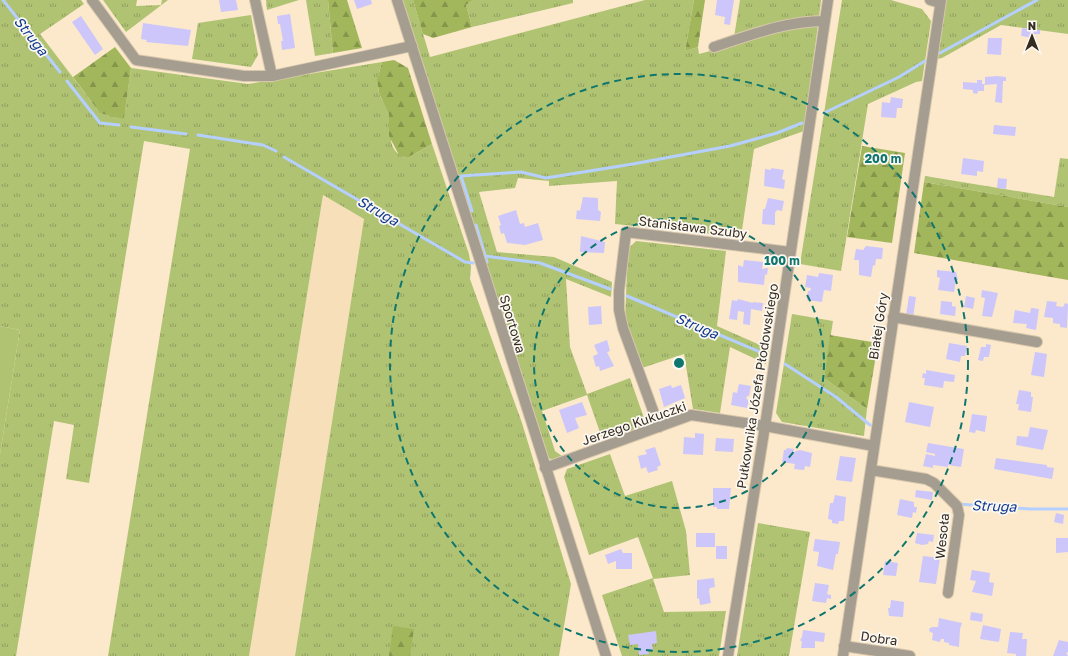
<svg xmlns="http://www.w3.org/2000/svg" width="1068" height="656" viewBox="0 0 1068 656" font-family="'Golos Text',sans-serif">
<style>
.built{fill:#f7dfba}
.grass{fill:url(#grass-tufts)}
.forest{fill:url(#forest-firs)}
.pitch{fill:#b0c373}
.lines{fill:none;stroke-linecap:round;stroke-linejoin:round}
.stream{stroke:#b5cffe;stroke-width:3}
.building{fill:#ccc6fa}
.minor-casing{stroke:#d8c7ac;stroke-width:12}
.minor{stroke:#a49d90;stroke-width:10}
.ring{fill:none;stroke:#0f766e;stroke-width:2;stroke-dasharray:7 5}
.labels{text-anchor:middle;stroke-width:3.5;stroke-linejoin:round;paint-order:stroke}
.street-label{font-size:13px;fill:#342c21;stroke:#fcf8f2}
.water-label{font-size:14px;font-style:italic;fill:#0f398f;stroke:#fcf8f2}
.centre{fill:#0f766e;stroke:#fcf8f2;stroke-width:2}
.ring-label{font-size:12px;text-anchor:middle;font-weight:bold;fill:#0f766e;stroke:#fcf8f2;stroke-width:3.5;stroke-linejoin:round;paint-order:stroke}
</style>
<defs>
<pattern id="grass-tufts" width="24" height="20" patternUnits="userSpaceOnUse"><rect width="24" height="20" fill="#b0c373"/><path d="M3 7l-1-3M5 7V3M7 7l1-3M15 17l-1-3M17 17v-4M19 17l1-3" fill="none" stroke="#909f5e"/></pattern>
<pattern id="forest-firs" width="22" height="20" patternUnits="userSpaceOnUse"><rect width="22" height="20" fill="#a2b75c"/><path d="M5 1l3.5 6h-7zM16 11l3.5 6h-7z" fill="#85954c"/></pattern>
</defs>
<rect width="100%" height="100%" fill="#fce9cb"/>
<!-- built -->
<polygon class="built" points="323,195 364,219 295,656 249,656"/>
<!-- grass -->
<g class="grass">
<path d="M0 0H81L84 4 40 34 97 109 99 113 124 118 131 68 248 84 382 62C379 72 376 82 379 93 381 100 387 106 389 113 394 130 383 150 407 158L432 144 469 254 471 267 470 279 522 423 571 584 559 656H295L364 219 323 195 249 656H108L190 149 144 141 89 483 66 479 74 425 54 421 16 656H0V454L20 330 0 326Z"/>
<polygon points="103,0 137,0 136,6 161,5 162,0 168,0 126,32"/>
<polygon points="266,0 299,0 267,10"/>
<polygon points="306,0 328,0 333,53 315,56"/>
<polygon points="402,0 413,0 430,57 645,0 694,0 685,51 698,47 699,54 809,24 818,25 804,131 754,149 741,237 615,224 617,181 549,186 549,181 518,178 515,188 479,192 497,252 554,257 612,282 611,297 566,279 570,347 587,394 630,378 644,418 640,427 603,441 587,395 542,411 555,451 562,456 554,460 548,458"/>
<polygon points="473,0 573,0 573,3 472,27 466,5"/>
<polygon points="740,0 821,0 819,17 734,37"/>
<polygon points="842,0 891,0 922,9 931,21 922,81 916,82 868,104 841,271 800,264"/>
<polygon points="946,0 1068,0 1068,34 1001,25 942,58 937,59"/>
<polygon points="251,15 258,55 251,67 192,59 198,23"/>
<polygon points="1060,158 1068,159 1068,207 924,182 925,176 1054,197"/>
<polygon points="636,241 726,251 717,326 769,349 766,364 730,347 720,413 693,409 684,354 642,368 625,320 628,249"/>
<polygon points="792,314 833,321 824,378 867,409 864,436 782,422 776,413"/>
<polygon points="610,454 625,496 672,481 686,531 690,575 653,579 664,612 726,611 719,656 622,656 602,595 653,578 638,537 589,555 564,477 567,469"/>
<polygon points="758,523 810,532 789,656 737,656"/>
</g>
<!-- forest -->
<g class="forest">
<polygon points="328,0 347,0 362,48 333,53"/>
<polygon points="413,0 473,0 466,5 472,27 433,38 423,34"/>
<polygon points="694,0 705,0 698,47 685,51"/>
<polygon points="115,47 131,68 124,119 99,113 97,109 73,77"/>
<polygon points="394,60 408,68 432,144 407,158 399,155 389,136 389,114 379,93 377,80 382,62"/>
<polygon points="862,146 905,153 892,243 847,237"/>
<polygon points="924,182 1068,207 1068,280 914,253"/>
<polygon points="830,335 878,343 867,409 824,378"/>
<polygon points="393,626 414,629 410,656 389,656"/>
</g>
<!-- pitch -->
<polygon class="pitch" points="0,326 20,330 0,454"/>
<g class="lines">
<!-- stream -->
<g class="stream">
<polyline points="3,0 60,72"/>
<polyline points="940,53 1037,0"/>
<polyline points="67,81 100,123 119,125"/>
<polyline points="826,112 899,77 925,61"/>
<polyline points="131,127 186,134"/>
<polyline points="198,135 263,145 276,151"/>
<polyline points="284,157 465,262 473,263"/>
<polyline points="472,211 461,176 521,172 546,178 633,164 730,146 777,133 802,123"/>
<polyline points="476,225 487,262"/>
<polyline points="485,256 540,263 610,289"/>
<polyline points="627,296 767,355"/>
<polyline points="785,364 836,397 870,425"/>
<polyline points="958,504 1030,509 1068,509"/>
</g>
</g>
<!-- building -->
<g class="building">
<polygon points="219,0 236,0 238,10 221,12"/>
<polygon points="354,0 371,0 372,4 357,9"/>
<polygon points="717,0 734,0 730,25 724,24 725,17 715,15"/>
<polygon points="290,14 295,48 282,50 281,41 283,41 280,24 278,24 277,16"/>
<polygon points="81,16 103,49 95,55 72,22"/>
<polygon points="143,23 191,30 188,46 146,42 147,40 141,39"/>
<polygon points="1022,28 1040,30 1040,34 1033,34 1033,38 1021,36"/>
<polygon points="988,38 1002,38 1001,55 987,54"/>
<polygon points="997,76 1006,77 1006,81 1003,81 1002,103 995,102 997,84 984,85 984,91 978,91 977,94 973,93 973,90 963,89 963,82 977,83 977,80 982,80 982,84 985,84 985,77"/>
<polygon points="891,97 903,99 902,108 897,108 896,118 881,117 882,102 890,103"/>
<polygon points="994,125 1016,127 1015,136 993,134"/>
<polygon points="963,158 984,161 983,172 977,171 977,176 961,174"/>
<polygon points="771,168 784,170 782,179 785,180 784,189 764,186 765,169 771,170"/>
<polygon points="998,178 1007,179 1006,189 997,188"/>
<polygon points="583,197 598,198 598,210 601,212 600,221 576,219 577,210 580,211"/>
<polygon points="768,198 784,201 782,211 777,210 775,213 775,225 762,224 763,209 765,209"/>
<polygon points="516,210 520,224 524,223 525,227 538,223 543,240 525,245 507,243 504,233 501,234 499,226 501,225 498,216"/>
<polygon points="581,236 605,242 604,253 580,252"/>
<polygon points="866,246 883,248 882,259 876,259 875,266 873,265 871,277 859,275 859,260 854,260 856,249 863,250"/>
<polygon points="744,260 763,262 762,269 768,268 767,275 765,274 764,285 738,282 738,265 743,267"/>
<polygon points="937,270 956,272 958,280 956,280 954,292 938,290 940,278 937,277"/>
<polygon points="819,273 833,275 831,291 824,290 822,302 807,300 808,291 810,291 811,288 805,287 807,275 818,277"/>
<polygon points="982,290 998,293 992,317 982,316 985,298 981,297"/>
<polygon points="909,296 916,297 913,317 906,316"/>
<polygon points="966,296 975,298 973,309 964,307"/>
<polygon points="738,299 753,303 753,302 763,303 762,311 751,309 750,325 743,324 744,312 738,311 737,320 729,319 732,300 737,301"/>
<polygon points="941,301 952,302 952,306 956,307 955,316 940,314"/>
<polygon points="1047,301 1057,302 1056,306 1063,307 1065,303 1068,304 1067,328 1060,327 1060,324 1053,323 1053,318 1044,317"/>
<polygon points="601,306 602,324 589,325 588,307"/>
<polygon points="1031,308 1039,309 1036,330 1026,328 1027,324 1013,323 1015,310 1030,313"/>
<polygon points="607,340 610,351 607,352 614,366 600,371 599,366 596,367 594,360 593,356 598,354 594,345"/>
<polygon points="949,343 967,346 965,356 961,356 960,362 946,359"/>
<polygon points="986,344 991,345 989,357 984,357 983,361 978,360 981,347 986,347"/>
<polygon points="1035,352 1047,354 1044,377 1031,375"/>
<polygon points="926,370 955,375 954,382 944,381 943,388 924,385 925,378 922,378 923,373 926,374"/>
<polygon points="739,384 751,386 749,396 747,396 746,399 749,400 747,408 731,405 733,392 737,393"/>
<polygon points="671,385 672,388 681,385 685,398 664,407 659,389"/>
<polygon points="1019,390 1031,392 1031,397 1033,397 1031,412 1018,410 1019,404 1016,404"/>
<polygon points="582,402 587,415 575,418 579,428 567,433 559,410"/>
<polygon points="909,402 934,407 930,427 905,422"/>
<polygon points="972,414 987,416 985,432 976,430 975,433 969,432"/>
<polygon points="1030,427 1048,430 1043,450 1016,445 1017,436 1028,437"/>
<polygon points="695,433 704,434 703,455 683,454 684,437 695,438"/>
<polygon points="716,438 734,439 733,452 715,451"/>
<polygon points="928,443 964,449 961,467 948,465 948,467 933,465 933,468 923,466 926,454 935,456 935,454 926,452"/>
<polygon points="655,447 661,465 657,467 658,470 648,473 646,467 641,469 638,456 647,454 645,450"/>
<polygon points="787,448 794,449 793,452 800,450 812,453 810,467 805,466 804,470 794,469 795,464 782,462 784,450 786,450"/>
<polygon points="840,456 856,458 852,482 836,480"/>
<polygon points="996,458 1047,465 1047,467 1054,468 1052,479 994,469"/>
<polygon points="713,488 731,488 729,509 717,509 717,507 713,507"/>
<polygon points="916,490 933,492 932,500 915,497"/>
<polygon points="835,495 846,497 844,521 839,521 838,524 832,523 832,520 828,519 830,503 833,503"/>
<polygon points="900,499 914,502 914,507 917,507 916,513 913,512 912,518 897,515"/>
<polygon points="1056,513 1064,515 1063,524 1054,522"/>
<rect x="696" y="533" width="19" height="14"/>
<polygon points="917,533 934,535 933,542 929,541 928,544 922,545 915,543"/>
<polygon points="1056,538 1068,538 1068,552 1056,553"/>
<polygon points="815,539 840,542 838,554 836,554 833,570 817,566 819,552 813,551"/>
<rect x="716" y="546" width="11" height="13"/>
<polygon points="621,549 623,553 632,553 632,569 616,569 616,561 608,564 605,555"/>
<polygon points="923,556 940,558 936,584 919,582"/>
<polygon points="885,561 898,563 896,576 883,575"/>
<polygon points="972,570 990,573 989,582 994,583 992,596 972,592 976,581 970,580"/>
<polygon points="714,578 715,587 710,588 709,591 711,603 700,605 699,598 697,599 697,580"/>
<polygon points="815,583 829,585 827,594 831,595 831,599 827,598 826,603 812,601"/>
<polygon points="891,600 904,602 903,617 889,616 888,608 890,608"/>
<polygon points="971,612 983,614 982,622 970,620"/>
<polygon points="939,618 962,623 960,629 959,647 949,645 949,643 944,642 944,639 941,639 940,642 932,640 933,633 930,632 929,629 932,627 938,627"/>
<polygon points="983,625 1001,629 999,642 980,639"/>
<polygon points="803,630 825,633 824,642 815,641 815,648 801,648 802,642 800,640 802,637"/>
<polygon points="656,631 657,643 652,644 653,650 648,651 649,654 639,655 638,644 630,645 628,635"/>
<polygon points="1010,632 1023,633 1022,639 1027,639 1026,656 1016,656 1016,654 1007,653"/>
<polygon points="1059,640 1068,642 1068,652 1066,653 1068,656 1053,656"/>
</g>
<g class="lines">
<defs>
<g id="minor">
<polyline points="92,0 136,60 244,76 272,76 412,46"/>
<polyline points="255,0 272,76"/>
<polyline points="397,0 606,656"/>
<polyline points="930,0 940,3"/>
<path d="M714 47C750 35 787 21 824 21"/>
<polyline points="893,317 1037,342"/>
<polyline points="659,427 623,328 619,310 619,291 626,232 790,252"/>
<polyline points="545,468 691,415 765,426 874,446"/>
<polyline points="871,470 926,479 934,483 957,506 959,515 948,593"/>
<polyline points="844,646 910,656"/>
<polyline points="728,656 765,426 828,0"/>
<polyline points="843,656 941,0"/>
</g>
</defs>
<!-- minor casing -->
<use href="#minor" class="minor-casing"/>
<!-- minor -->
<use href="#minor" class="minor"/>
</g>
<!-- distance rings -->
<g class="ring">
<circle cx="679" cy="363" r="145"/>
<circle cx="679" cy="363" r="289"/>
</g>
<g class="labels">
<!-- street labels -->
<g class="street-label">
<text transform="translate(693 227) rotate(7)" y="5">Stanisława Szuby</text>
<text transform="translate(513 324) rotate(73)" y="5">Sportowa</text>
<text transform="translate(878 326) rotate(-81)" y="5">Białej Góry</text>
<text transform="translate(757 386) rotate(-81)" y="5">Pułkownika Józefa Płodowskiego</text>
<text transform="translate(634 423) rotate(-19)" y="5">Jerzego Kukuczki</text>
<text transform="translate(942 536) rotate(-84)" y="5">Wesoła</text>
<text transform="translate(879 638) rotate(8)" y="5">Dobra</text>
</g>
<!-- water labels -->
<g class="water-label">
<text transform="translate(31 36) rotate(52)" y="5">Struga</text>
<text transform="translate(378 211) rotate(30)" y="5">Struga</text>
<text transform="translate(697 326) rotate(23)" y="5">Struga</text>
<text transform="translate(994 506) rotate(2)" y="5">Struga</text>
</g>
</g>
<circle cx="679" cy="363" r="6" class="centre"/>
<g class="ring-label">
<text x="883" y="163">200 m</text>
<text x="782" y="265">100 m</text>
</g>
<!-- north arrow -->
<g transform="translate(1032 36)" stroke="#fcf8f2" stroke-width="3" paint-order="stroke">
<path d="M0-3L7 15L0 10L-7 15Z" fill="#342c21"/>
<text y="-6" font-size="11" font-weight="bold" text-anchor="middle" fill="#342c21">N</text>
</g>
</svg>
